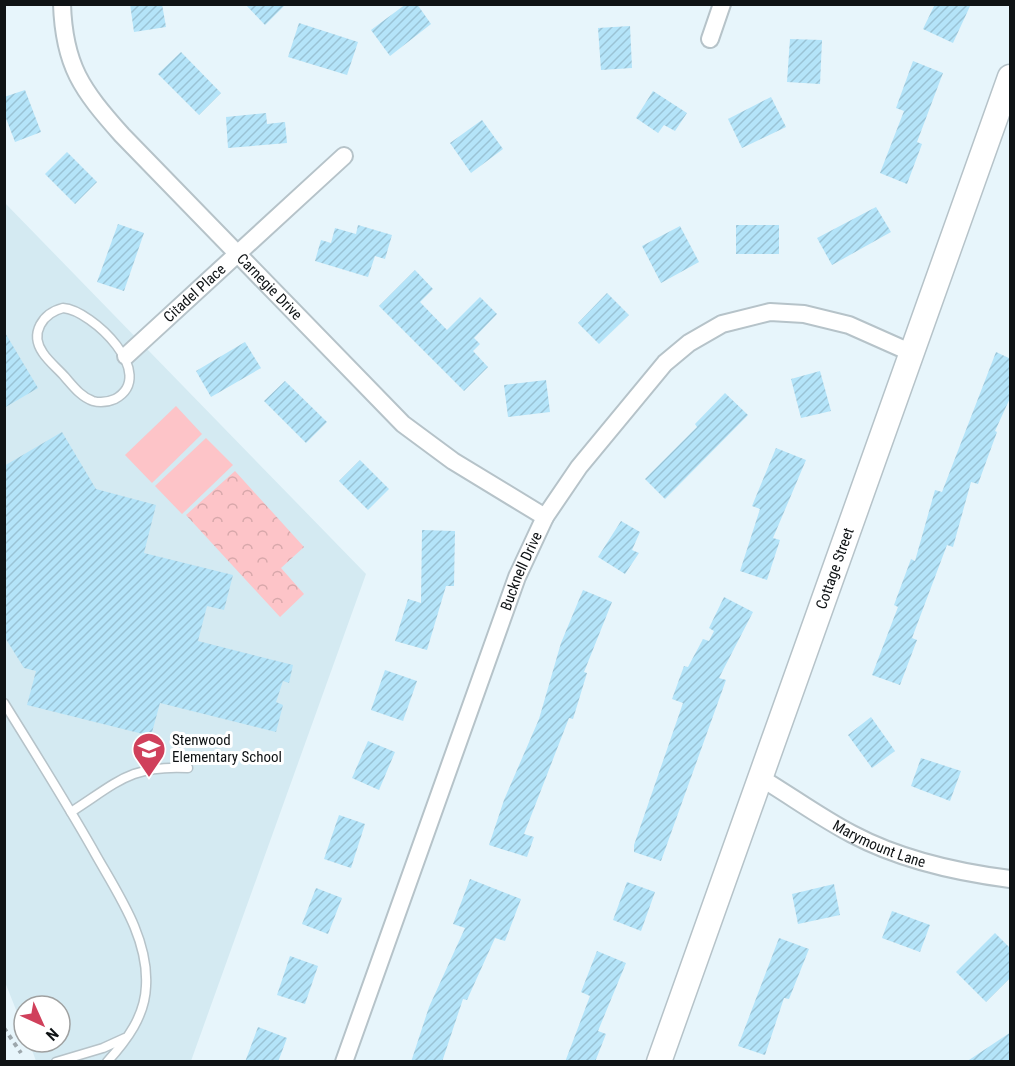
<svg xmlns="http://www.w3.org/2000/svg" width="1015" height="1066" viewBox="0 0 1015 1066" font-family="'Roboto Condensed',sans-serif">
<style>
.built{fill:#d4eaf2}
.grass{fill:#fdc4c8}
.forest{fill:url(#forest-crowns)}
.building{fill:url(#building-hatch)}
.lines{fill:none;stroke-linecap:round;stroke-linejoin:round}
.lane-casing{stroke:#b6c3c9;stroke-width:11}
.street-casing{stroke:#b6c3c9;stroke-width:20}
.secondary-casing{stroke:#b6c3c9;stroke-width:27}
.path{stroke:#9da7ac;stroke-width:4;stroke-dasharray:4.5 4.5;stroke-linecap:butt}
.lane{stroke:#fff;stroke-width:8}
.street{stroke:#fff;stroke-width:16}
.secondary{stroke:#fff;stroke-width:24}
.labels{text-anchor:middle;stroke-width:6;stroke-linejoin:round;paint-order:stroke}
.street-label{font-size:15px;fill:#0f1315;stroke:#fff}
.poi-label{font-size:15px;fill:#0f1315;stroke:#fff;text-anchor:start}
</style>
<defs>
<pattern id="forest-crowns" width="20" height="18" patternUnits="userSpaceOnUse" patternTransform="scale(1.5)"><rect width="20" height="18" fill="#fdc4c8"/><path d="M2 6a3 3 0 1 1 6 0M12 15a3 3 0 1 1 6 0" fill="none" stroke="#d8a8ab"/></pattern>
<pattern id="building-hatch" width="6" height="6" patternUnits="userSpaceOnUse" patternTransform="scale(1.5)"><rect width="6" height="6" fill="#b4e4f9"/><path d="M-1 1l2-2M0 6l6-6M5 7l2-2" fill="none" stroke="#9ac3d5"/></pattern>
</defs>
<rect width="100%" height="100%" fill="#e7f5fb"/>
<!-- built -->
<polygon class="built" points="4,202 366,574 191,1061 36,1061 29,1042 60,1042 60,1006 24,1006 24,1030 5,982"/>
<!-- grass -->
<g class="grass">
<polygon points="176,406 202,434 152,483 125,455"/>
<polygon points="206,438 233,465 182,514 155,486"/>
</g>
<!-- forest -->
<polygon class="forest" points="235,471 304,547 281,568 304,594 280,617 186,515"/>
<!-- building -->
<g class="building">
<polygon points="130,4 162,4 166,27 134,32"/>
<polygon points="245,4 286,4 265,25"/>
<polygon points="406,4 417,4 431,24 390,56 371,30"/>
<polygon points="935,4 971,4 953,43 923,29"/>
<polygon points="299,23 358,42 347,75 288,57"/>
<polygon points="630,26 632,68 601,70 598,28"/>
<polygon points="790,39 822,40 820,84 787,82"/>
<polygon points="181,52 221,93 199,115 158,74"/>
<polygon points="913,61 943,73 917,142 922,144 907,184 880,173 904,111 896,108"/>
<polygon points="25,90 41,132 15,142 4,113 4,97"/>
<polygon points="653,91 687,113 675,131 664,125 658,133 636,118"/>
<polygon points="771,97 786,127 742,148 728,119"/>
<polygon points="266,113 267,124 285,122 287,143 228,148 226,117"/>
<polygon points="482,120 503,149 471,173 450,143"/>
<polygon points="67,152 97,182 75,204 45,174"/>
<polygon points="876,207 891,232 832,265 817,238"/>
<polygon points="118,224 144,233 124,291 97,282"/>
<polygon points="358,225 392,235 385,259 375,256 368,277 315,261 321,240 331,243 335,228 356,234"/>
<rect x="736" y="225" width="43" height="29"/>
<polygon points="680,226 699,262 661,283 642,246"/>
<polygon points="415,270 433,289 420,302 447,330 480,297 497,314 474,338 480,344 473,351 488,367 464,391 379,306"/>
<polygon points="607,293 629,315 599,344 578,323"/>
<polygon points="4,331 38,388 4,408"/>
<polygon points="245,342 261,368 211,397 196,371"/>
<polygon points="996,352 1011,359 1011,396 995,431 997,432 978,484 971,482 953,547 947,545 912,638 917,640 900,685 872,675 898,607 894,605 911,559 915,561 935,490 942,492"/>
<polygon points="820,371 831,411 801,418 791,379"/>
<polygon points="546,380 550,412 508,417 504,385"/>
<polygon points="285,381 327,422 306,443 264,401"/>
<polygon points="725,393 748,415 665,499 645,479 697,427 695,424"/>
<polygon points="62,432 96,489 156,505 144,553 233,575 224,610 207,606 198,641 293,665 289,683 283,681 276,702 283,705 276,732 160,703 151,736 27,705 36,671 24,668 4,636 4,466"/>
<polygon points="776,448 806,460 773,538 780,540 767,580 740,571 760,509 752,506"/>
<polygon points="360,460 389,489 368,510 339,481"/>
<polygon points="621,521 640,532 632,550 639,553 625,574 598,557"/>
<polygon points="422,530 455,531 454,586 446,586 427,650 395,641 408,599 421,603"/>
<polygon points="583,590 612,602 584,672 587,673 573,719 569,718 524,834 534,837 527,857 489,845 504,800 539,719 561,643"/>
<polygon points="724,597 753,612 719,678 726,680 661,861 634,852 634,845 683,703 672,699 684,666 688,667 703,639 709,641 714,631 709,628"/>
<polygon points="385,670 417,681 403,721 371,710"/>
<polygon points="871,717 895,751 872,768 848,735"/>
<polygon points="368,741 395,752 379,790 352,778"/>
<polygon points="921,758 961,771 950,801 911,786"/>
<polygon points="339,815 365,824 351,868 324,859"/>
<polygon points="470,879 521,899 505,941 495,938 467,1000 463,999 442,1062 411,1062 429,1007 465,928 453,924"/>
<polygon points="627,882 655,892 641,931 613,920"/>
<polygon points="834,884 840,915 798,924 792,894"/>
<polygon points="316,888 342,898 328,934 302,924"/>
<polygon points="892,911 930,925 920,952 882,938"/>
<polygon points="995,933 1011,949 1011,977 986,1002 956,972"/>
<polygon points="779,938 809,949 789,999 784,998 765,1055 738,1046"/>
<polygon points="597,951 626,963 598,1031 606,1034 595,1062 565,1062 590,996 581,992"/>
<polygon points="290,956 318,966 305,1004 277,995"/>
<polygon points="258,1027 287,1038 278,1062 245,1062"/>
<polygon points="1011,1032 1011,1062 966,1062"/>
</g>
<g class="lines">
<defs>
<g id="lane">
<path d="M63 308C92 310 159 375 115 399 108 402 100 403 93 401 81 397 73 386 65 377 58 369 49 362 43 353 29 333 43 313 63 308Z"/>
<path d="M4 703C34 751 64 799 92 848 115 890 149 936 146 986 145 1016 127 1040 107 1062"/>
<path d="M71 812C118 782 130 765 188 768"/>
<polyline points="56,1062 103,1048 125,1038"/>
</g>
<g id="street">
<path id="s1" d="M62 4C64 66 82 90 122 135L403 424 453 461 545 517"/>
<polyline points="710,39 722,4"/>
<path id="s2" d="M126 356 344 156"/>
<path id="s3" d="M761 778C791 796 821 818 852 834 901 860 955 872 1010 879"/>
<path id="s4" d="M344 1062 517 577 545 517 579 467 665 363 689 343 722 324 770 312 804 314 849 325 912 353"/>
</g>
<g id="secondary">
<path id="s5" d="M659 1062 1010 77"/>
</g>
</defs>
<!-- lane casing -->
<use href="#lane" class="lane-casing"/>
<!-- street casing -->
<use href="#street" class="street-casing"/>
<!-- secondary casing -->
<use href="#secondary" class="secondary-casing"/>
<!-- path -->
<polyline class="path" points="4,1028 21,1053"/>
<!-- lane -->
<use href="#lane" class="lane"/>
<!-- street -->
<use href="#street" class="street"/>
<!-- secondary -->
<use href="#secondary" class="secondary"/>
</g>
<!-- icons -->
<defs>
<symbol id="school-pin" viewBox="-11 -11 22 30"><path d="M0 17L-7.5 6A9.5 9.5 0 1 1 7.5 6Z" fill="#d0405b" stroke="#fff"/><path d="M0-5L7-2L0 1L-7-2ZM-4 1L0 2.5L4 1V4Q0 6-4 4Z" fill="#fff"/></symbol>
</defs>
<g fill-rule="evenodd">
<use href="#school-pin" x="130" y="730" width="38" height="52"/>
</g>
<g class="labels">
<!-- street labels -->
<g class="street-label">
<text dy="5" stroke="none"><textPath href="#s1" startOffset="360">Carnegie Drive</textPath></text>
<text dy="5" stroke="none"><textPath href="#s2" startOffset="93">Citadel Place</textPath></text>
<text dy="5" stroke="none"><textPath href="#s5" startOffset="524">Cottage Street</textPath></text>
<text dy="5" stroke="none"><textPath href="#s4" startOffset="522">Bucknell Drive</textPath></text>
<text dy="5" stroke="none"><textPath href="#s3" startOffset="136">Marymount Lane</textPath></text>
</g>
<!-- poi labels -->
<g class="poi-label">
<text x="172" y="745">Stenwood<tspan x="172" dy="17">Elementary School</tspan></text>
</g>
</g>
<!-- border -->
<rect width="1015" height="1066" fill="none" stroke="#0f1315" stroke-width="12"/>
<!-- north arrow -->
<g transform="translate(42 1024) rotate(135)"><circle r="28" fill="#ffffff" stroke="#9fa1a1" stroke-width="1.5"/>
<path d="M0-4.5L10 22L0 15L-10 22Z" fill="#d0405b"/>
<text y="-9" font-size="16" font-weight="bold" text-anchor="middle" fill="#0f1315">N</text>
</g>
</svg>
